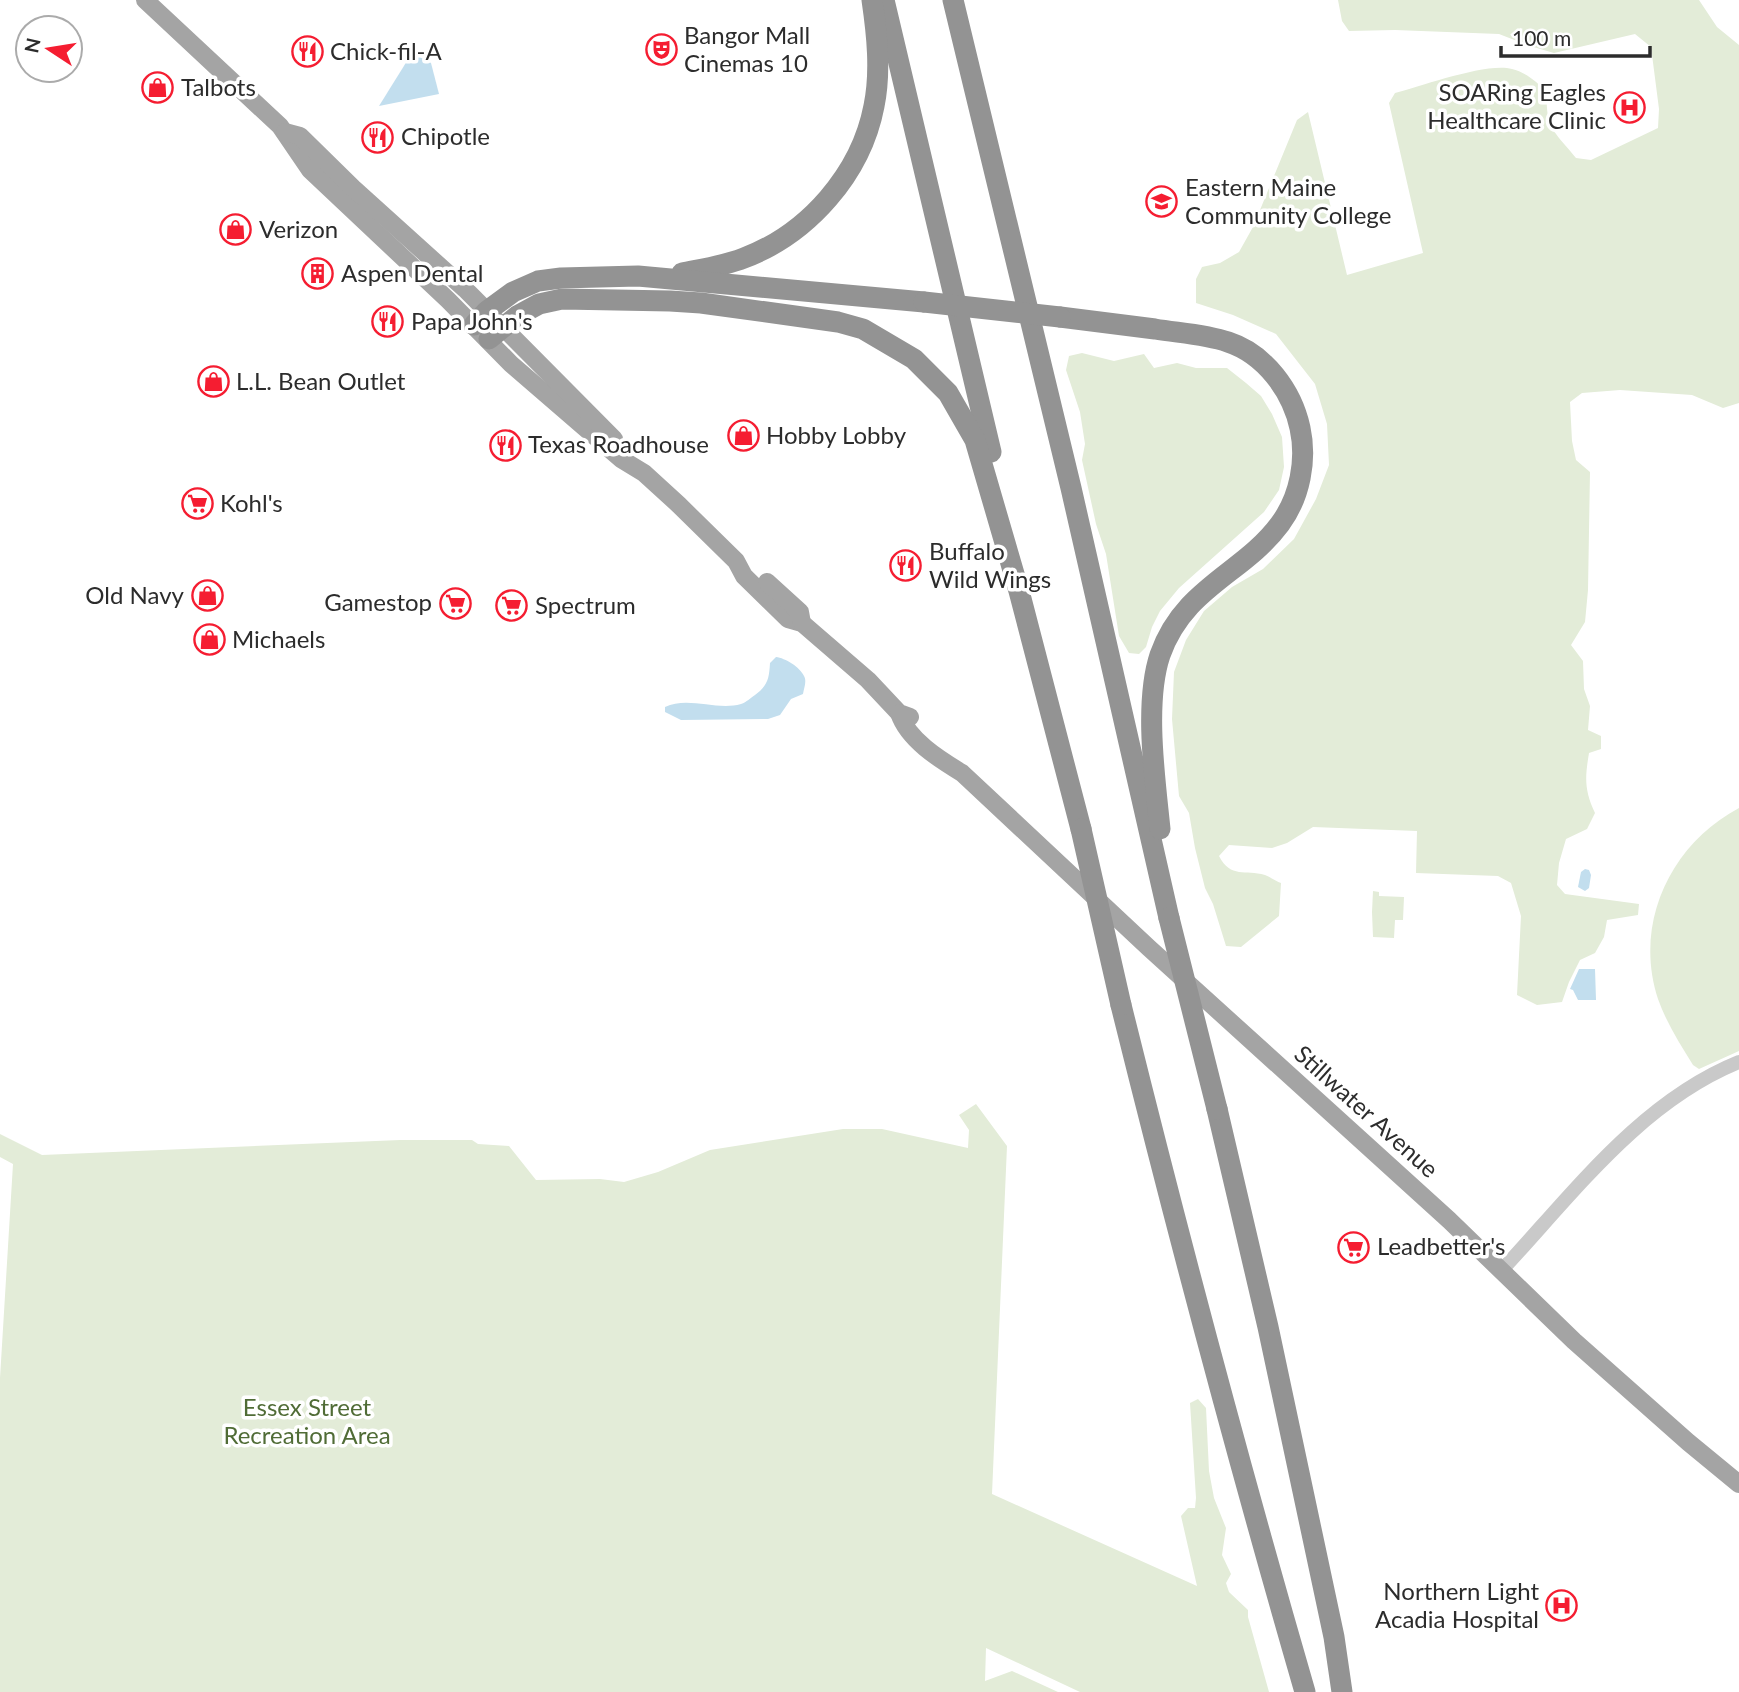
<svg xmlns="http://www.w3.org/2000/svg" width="1739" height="1692" viewBox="0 0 1739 1692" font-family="Lato,sans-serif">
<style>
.green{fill:#e3ecd8}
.water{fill:#c2deee}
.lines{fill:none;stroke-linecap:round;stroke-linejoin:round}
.minor{stroke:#c9c9c9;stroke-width:14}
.major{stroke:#a4a4a4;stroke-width:18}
.highway{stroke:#939393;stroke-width:21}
.highway-bridge{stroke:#939393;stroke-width:21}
.labels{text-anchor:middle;stroke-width:7;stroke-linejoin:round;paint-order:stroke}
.poi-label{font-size:24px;fill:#2c2c2c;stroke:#fff;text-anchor:start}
.street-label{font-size:24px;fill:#2c2c2c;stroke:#fff}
.park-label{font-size:24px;fill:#506c36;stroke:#fff}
</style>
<rect width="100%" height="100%" fill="#fff"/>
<!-- green -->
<g class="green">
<path d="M1338 0H1699L1717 27 1739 45V403L1723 408 1692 395 1620 390 1582 393 1570 402 1572 441 1576 460 1590 472 1588 590 1585 622 1571 645 1583 661 1584 689 1590 706 1588 730 1601 736V749L1589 753C1585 777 1584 790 1595 813L1587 829 1566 839 1559 863 1557 885 1565 894 1639 904 1638 915 1607 920 1604 937 1595 953 1580 960 1569 982 1562 1002 1537 1005 1517 995 1521 916 1511 883 1498 876 1416 873 1417 831 1313 827 1287 843 1272 848 1229 845 1219 856C1231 879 1245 869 1265 875 1270 877 1276 881 1281 883L1279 916 1241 947 1226 946 1213 904 1205 888 1195 848 1189 813 1179 796 1172 719 1174 672 1186 640 1204 611 1232 587 1263 569 1294 539 1316 499 1329 465 1327 424 1315 384 1276 334 1233 315 1196 303V279L1202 267 1220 263 1239 252 1253 227 1297 120 1308 112 1347 275 1423 253 1389 103 1395 93C1422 86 1487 62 1512 69 1525 72 1538 82 1547 93 1545 129 1555 132 1576 158L1591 160 1658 128 1659 109 1651 47 1635 34 1554 53 1530 46 1499 34 1395 30 1349 31 1342 21Z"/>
<polygon points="1082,353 1114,361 1144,354 1154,368 1177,363 1196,368 1227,368 1246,383 1261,396 1272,414 1282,437 1284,467 1279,490 1264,512 1179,588 1160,611 1152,627 1146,647 1139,654 1129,653 1119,636 1106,554 1096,524 1082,460 1085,444 1080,412 1066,370 1069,356"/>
<path d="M1739 808V1051L1699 1069 1693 1065C1680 1044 1666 1022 1658 999 1633 923 1671 844 1739 808Z"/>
<polygon points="1373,891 1379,892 1379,896 1404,897 1403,920 1395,920 1394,938 1373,937 1372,912"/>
<polygon points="976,1104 1007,1146 992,1494 1197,1586 1181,1516 1188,1508 1195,1508 1196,1498 1190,1403 1198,1399 1206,1408 1209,1471 1214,1498 1226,1528 1222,1555 1231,1574 1226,1583 1229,1592 1248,1610 1248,1617 1269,1692 1080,1692 986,1648 985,1681 1012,1671 1058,1692 0,1692 0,1378 13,1164 0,1157 0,1134 42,1155 400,1140 472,1140 478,1144 509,1146 536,1180 600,1179 624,1182 658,1172 710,1150 843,1129 882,1129 968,1148 969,1130 959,1115"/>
</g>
<!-- water -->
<g class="water">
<polygon points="412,53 431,63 439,94 379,106"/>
<path d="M776 657C785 658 800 667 804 676 807 681 804 688 803 694L791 699 780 715 768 719 681 720 665 712V707C688 696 717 711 741 704 747 702 750 698 755 695 768 685 769 679 770 663Z"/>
<polygon points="1585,869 1589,870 1591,875 1589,888 1585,891 1578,887 1581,872"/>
<polygon points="1579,969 1595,969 1596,1000 1578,1000 1573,990 1570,989"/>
</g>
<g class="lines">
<!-- minor -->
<path class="minor" d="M1501 1271C1572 1195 1640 1102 1739 1062"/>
<!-- major -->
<g class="major">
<polyline points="145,0 280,126 310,170 448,300 511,364 621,459 644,473 679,505 736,561 744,576 788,619 802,623 868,680 899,713 910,717"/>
<polyline points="285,132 300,136 353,188 465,289 614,439"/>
<polyline points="767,582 800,612 802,623"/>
<path d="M899 713C908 740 939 759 962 773L1149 948 1449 1220 1574 1341 1688 1442 1739 1484"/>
</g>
<!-- highway -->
<g class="highway">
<polyline points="884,0 991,452"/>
<polyline points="953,0 1071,488 1169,918"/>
<path d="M682 273C702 269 724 266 744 258 808 234 861 174 874 106 881 72 877 34 872 0"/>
<path d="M1060 317C1092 321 1124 325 1155 329 1179 333 1205 334 1228 342 1265 354 1292 391 1300 428 1307 460 1300 497 1280 524 1243 574 1184 587 1160 655 1144 703 1155 779 1160 829"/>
<polyline points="474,325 487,311 513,292 538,281 561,278 638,276 924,302"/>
<polyline points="489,339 517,316 539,304 562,299 670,301 701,303 838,322 863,329 914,359 948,393 975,440 1019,591 1081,829"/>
<path d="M1121 1005C1178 1235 1239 1464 1305 1692"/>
<polyline points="1217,1109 1268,1327 1334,1637 1342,1692"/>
</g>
<!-- highway-bridge -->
<g class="highway-bridge">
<polyline points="924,302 1060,317"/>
<polyline points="1081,829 1121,1005"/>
<polyline points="1169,918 1217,1109"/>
</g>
</g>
<!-- icons -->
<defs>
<symbol id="theatre-ring" viewBox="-11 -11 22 22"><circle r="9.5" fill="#fff" stroke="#f51d31" stroke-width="1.5"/><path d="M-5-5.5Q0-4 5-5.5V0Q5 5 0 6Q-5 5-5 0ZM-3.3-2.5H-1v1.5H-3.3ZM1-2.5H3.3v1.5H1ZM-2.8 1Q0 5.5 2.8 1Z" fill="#f51d31"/></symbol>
<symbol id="restaurant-ring" viewBox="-11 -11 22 22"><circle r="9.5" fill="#fff" stroke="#f51d31" stroke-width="1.5"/><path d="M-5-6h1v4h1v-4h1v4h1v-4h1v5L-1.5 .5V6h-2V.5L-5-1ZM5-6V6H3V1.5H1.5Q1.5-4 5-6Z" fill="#f51d31"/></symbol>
<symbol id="shop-ring" viewBox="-11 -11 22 22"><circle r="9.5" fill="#fff" stroke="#f51d31" stroke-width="1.5"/><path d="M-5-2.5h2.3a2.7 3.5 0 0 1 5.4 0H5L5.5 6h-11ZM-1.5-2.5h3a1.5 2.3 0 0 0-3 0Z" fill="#f51d31"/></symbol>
<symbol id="hospital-ring" viewBox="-11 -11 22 22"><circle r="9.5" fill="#fff" stroke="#f51d31" stroke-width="1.5"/><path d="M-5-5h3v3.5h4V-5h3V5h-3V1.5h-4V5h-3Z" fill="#f51d31"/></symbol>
<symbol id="university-ring" viewBox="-11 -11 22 22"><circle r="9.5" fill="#fff" stroke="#f51d31" stroke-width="1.5"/><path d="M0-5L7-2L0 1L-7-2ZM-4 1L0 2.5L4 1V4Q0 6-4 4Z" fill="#f51d31"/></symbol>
<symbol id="building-ring" viewBox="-11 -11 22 22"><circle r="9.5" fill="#fff" stroke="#f51d31" stroke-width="1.5"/><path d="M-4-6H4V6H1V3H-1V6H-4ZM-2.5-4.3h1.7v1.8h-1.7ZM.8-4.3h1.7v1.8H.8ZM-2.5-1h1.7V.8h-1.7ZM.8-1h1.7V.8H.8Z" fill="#f51d31"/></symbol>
<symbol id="supermarket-ring" viewBox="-11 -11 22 22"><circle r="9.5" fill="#fff" stroke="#f51d31" stroke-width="1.5"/><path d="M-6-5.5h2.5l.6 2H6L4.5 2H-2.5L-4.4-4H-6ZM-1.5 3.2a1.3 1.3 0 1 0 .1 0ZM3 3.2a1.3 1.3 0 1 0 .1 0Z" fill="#f51d31"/></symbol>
</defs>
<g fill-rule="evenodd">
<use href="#theatre-ring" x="644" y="32" width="35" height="35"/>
<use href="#restaurant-ring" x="290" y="34" width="35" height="35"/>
<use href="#shop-ring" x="140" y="70" width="35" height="35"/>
<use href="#hospital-ring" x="1612" y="90" width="35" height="35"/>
<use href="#restaurant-ring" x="360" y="120" width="35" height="35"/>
<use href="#university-ring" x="1144" y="184" width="35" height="35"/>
<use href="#shop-ring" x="218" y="212" width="35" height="35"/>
<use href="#building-ring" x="300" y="256" width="35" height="35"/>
<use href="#restaurant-ring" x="370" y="304" width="35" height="35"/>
<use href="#shop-ring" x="196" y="364" width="35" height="35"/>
<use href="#shop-ring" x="726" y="418" width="35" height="35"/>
<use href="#restaurant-ring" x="488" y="428" width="35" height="35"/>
<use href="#supermarket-ring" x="180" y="486" width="35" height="35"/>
<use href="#restaurant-ring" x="888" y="548" width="35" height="35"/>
<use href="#shop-ring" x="190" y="578" width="35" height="35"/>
<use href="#supermarket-ring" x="438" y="586" width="35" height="35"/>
<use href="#supermarket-ring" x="494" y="588" width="35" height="35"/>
<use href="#shop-ring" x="192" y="622" width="35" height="35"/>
<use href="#supermarket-ring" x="1336" y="1230" width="35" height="35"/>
<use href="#hospital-ring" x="1544" y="1588" width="35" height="35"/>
</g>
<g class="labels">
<!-- poi labels -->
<g class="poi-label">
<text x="684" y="44">Bangor Mall<tspan x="684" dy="28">Cinemas 10</tspan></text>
<text x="330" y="60">Chick-fil-A</text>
<text x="181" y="96">Talbots</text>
<text x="1606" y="101" text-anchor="end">SOARing Eagles<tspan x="1606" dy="28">Healthcare Clinic</tspan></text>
<text x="401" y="145">Chipotle</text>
<text x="1185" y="196">Eastern Maine<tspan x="1185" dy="28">Community College</tspan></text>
<text x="259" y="238">Verizon</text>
<text x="341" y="282">Aspen Dental</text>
<text x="411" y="330">Papa John's</text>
<text x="236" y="390">L.L. Bean Outlet</text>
<text x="766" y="444">Hobby Lobby</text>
<text x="528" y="453">Texas Roadhouse</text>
<text x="220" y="512">Kohl's</text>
<text x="929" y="560">Buffalo<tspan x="929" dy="28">Wild Wings</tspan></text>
<text x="184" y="604" text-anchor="end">Old Navy</text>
<text x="432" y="611" text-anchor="end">Gamestop</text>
<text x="535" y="614">Spectrum</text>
<text x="232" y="648">Michaels</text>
<text x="1377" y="1255">Leadbetter's</text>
<text x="1539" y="1600" text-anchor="end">Northern Light<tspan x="1539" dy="28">Acadia Hospital</tspan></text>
</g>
<!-- street labels -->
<g class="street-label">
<text transform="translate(1366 1112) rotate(42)" y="8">Stillwater Avenue</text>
</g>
<!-- park labels -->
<g class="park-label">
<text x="307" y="1416">Essex Street<tspan x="307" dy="28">Recreation Area</tspan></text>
</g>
</g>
<!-- north arrow -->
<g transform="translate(49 49) rotate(282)"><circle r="33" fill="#ffffff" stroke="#ababab" stroke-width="2"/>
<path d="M0-5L12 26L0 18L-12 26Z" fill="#f51d31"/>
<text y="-10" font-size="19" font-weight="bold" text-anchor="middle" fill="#2c2c2c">N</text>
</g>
<!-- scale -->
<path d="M1501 46v10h149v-10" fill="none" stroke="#2c2c2c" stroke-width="3.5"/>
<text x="1512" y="46" font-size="21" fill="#2c2c2c" stroke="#ffffff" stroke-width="5" paint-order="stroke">100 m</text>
</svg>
